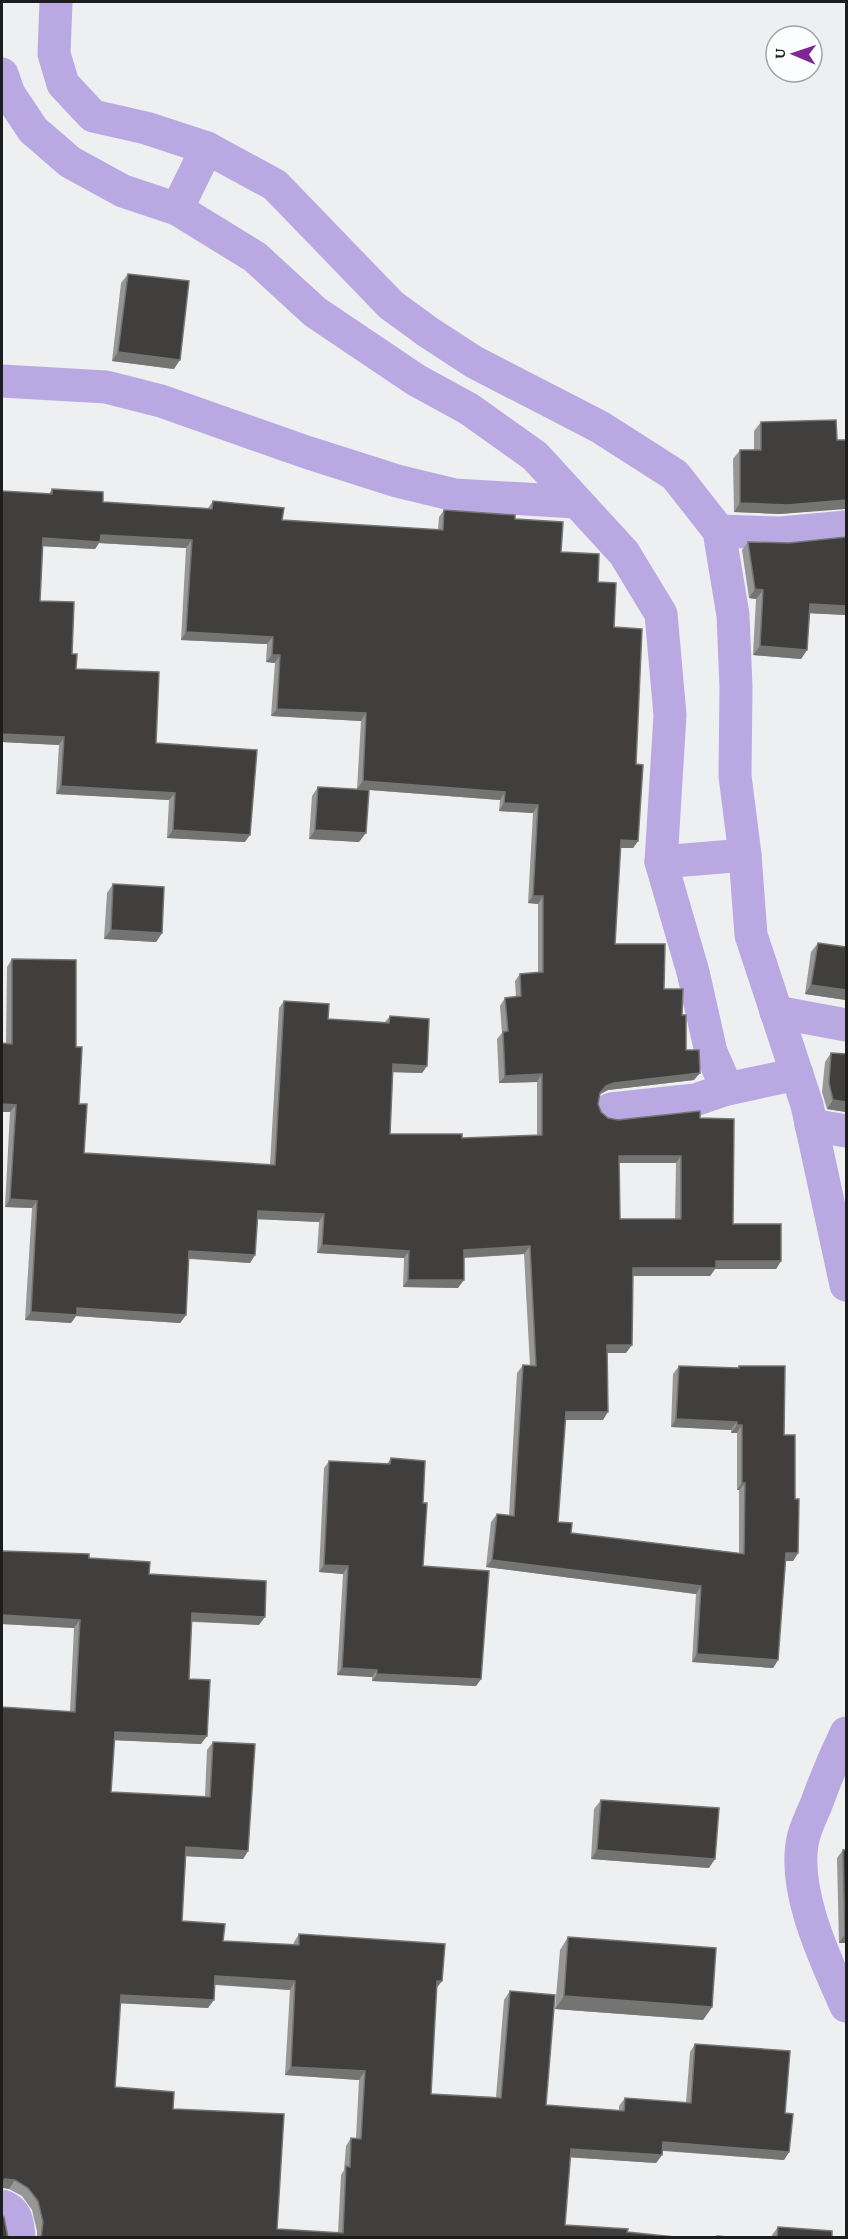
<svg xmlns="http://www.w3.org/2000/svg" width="848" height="2239" viewBox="0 0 848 2239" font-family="'Crimson Pro',serif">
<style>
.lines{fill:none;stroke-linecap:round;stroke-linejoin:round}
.minor{stroke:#b9a8e2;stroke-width:33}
.wall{fill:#979797;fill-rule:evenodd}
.shaded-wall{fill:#747473}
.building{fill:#403f3e;stroke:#747473;stroke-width:1.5;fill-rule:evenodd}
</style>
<rect width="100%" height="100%" fill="#eeeff0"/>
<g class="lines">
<!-- minor -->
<g class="minor">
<polyline points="56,2 54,54 63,84 93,116 146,128 207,148"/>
<polyline points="2,74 9,94 33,130 70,162 123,191 177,209 207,148 275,185 391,305 428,332 474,362 600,427 675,475 719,531 733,615 736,687 735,776 745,855 751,935 807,1105 846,1285"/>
<polyline points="177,209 255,257 315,312 416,380 469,409 535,456 624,553 661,614 670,715 661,862 693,972 711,1052 727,1089"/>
<polyline points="2,381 106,387 161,401 306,452 397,481 455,495 576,502"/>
<polyline points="719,531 781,533 846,527"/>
<polyline points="661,862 745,855"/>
<polyline points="776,1012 846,1025"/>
<polyline points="611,1109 695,1100 727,1089 797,1074"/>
<polyline points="811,1125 846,1131"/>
<path d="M846 1733C835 1756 825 1780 816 1805 812 1814 807 1825 804 1835 790 1886 825 1959 846 2006"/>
<path d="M2 2206C17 2211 18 2223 19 2238"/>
</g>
</g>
<!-- wall -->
<g class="wall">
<polygon points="128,274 174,369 112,361 121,283"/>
<polygon points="761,422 837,440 845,508 780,514 734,512 733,459 740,450 754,450 754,431"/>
<path d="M52 489 103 502 208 508 213 501 282 520 438 530 439 517 444 510 515 519 561 552 598 582 614 627 636 764 638 841 633 848H620L615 944 664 989 682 1015 686 1050 694 1080 608 1090 599 1095 598 1104 601 1112 608 1118 618 1120 700 1118 733 1224 781 1261 776 1269H715L710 1276H633L626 1353H607L603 1420H565L558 1522 571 1533 739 1553V1490H737V1433H731V1430L671 1427 673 1374 679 1366 737 1368 739 1366 784 1435 795 1499 798 1553 793 1561H786L778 1660 773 1668 692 1662 696 1594 486 1567 491 1522 497 1514 509 1516 517 1373 523 1365 530 1366 524 1254 464 1258 458 1288 403 1287 404 1258 317 1253 319 1222 257 1219 255 1255 250 1263 189 1259 186 1315 180 1323 76 1316 71 1323 25 1320 32 1208 5 1207 10 1112H2V1043L6 1044 7 967 12 959 76 1047 79 1104 84 1153 270 1165 279 1008 284 1001 328 1019 385 1022 390 1016 427 1066 422 1073 393 1072 390 1134 462 1138 537 1136V1082L499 1083 497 1039 502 1033 500 1006 505 998 516 997 515 981 520 974 538 972V904L528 903 533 813 499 811 500 800 357 789 361 721 271 716 275 663 266 662 267 644 181 640 186 548 99 543 95 549 43 546 40 601 72 654 76 669 156 743 245 842 167 838 169 800 56 794 59 745 2 742V491L49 494ZM619 1163H676L675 1219H620Z"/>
<polygon points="846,537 846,615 810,613 807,650 801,659 753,655 756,599 749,598 742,550 748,542 789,543"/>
<polygon points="318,787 359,842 309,839 312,796"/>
<polygon points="113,884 162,933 156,942 104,939 107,893"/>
<polygon points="818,943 846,947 846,1000 805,994 811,952"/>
<polygon points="831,1053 846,1054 846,1112 827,1109 822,1092 825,1062"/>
<polygon points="391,1458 423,1503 423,1566 481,1679 476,1686 372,1681 372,1677 337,1675 343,1574 319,1572 324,1468 329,1461 387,1464"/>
<path d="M2 1551 89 1558 149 1574 259 1625 192 1622 189 1679 201 1744 114 1740 111 1792 205 1797 207 1750 213 1742 248 1851 243 1859 186 1856 182 1921 223 1941 293 1945 294 1942 299 1934 436 1989 431 2094 496 2097 504 2000 510 1991 546 2105 619 2110V2106L625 2098 686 2103 690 2052 695 2044 785 2113 789 2152 784 2160 663 2151 662 2155 656 2163 570 2157 565 2225 627 2232 685 2238H37V2231L32 2210 22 2196 9 2189 70 1711 74 1628 2 1624ZM215 1985 290 1990 285 2075 359 2080 356 2138H351L346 2146 344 2170 341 2175 338 2233 277 2229 173 2109 115 2087 120 2003 208 2008Z"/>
<polygon points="601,1800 709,1868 591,1859 594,1809"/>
<polygon points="843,1850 846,1943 839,1943 837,1858"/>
<polygon points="568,1937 712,2007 703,2020 555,2009 560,1950"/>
<polygon points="778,2227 832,2238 772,2238 772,2235"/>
</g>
<!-- shaded-wall -->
<g class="shaded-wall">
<polygon points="118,352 180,360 174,369 112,361"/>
<polygon points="846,500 846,509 780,514 734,512 740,503"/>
<polygon points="101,535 192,540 186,548 99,543 95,549 38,546 43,538"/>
<polygon points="755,589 763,590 756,599 749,598"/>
<polygon points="810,604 846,606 846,615 804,613"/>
<polygon points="186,632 273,637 267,644 181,640"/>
<polygon points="760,646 807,650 801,659 753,655"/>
<polygon points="272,655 280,655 275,663 266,662"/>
<polygon points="277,709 366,713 361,721 271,716"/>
<polygon points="2,734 64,737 59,745 2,742"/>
<polygon points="363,781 505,792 500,800 357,789"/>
<polygon points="61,786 175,793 169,800 56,794"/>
<polygon points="504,803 538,805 533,813 499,811"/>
<polygon points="173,830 250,835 245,842 167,838"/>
<polygon points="315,830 366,833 359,842 309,839"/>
<polygon points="621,840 638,841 633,848 615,848"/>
<polygon points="533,896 543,896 538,904 528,903"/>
<polygon points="111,930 162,933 156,942 104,939"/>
<polygon points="811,985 846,990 846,1000 805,994"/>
<polygon points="393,1064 427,1066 422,1073 388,1072"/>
<polygon points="700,1073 694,1080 608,1090 600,1094 594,1101 606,1086 614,1083"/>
<polygon points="542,1074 537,1082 499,1083 505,1076"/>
<polygon points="833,1100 846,1102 846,1112 827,1109"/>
<polygon points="2,1104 16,1105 10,1112 2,1112"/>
<polygon points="619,1156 681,1156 676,1163 614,1163"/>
<polygon points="10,1199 37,1201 32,1208 5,1207"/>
<polygon points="258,1211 324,1214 319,1222 252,1219"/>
<polygon points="322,1245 409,1251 404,1258 317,1253"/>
<polygon points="530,1246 524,1254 458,1258 464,1250"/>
<polygon points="189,1251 255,1255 250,1263 184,1258"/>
<polygon points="716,1261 781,1261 776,1269 715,1269 710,1276 627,1276 633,1268"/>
<polygon points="408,1280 464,1280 458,1288 403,1287"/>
<polygon points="77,1308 186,1315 180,1323 76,1316 71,1323 25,1320 31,1312"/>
<polygon points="607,1345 632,1345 626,1353 602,1353"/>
<polygon points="566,1412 608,1412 603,1420 560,1420"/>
<polygon points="676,1419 737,1422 731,1430 671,1427"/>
<polygon points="737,1425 742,1425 737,1433 731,1433"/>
<polygon points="742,1483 745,1483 739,1490 737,1490"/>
<polygon points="786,1553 798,1553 793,1561 781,1561"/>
<polygon points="492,1560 701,1586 696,1594 486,1567"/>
<polygon points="324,1565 348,1566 343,1574 319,1572"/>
<polygon points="192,1613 265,1617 259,1625 187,1621"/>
<polygon points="2,1615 80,1620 74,1628 2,1624"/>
<polygon points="697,1654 778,1660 773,1668 692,1662"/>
<polygon points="342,1668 377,1670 372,1677 337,1675"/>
<polygon points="377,1674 481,1679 476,1686 372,1681"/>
<polygon points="115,1732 207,1736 201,1744 109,1740"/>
<polygon points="186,1847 248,1851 243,1859 181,1856"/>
<polygon points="597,1850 715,1859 709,1868 591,1859"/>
<polygon points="845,1934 846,1934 846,1943 839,1943"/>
<polygon points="215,1976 295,1981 290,1990 209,1984"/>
<polygon points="437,1981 442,1981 436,1989"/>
<polygon points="121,1995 214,2000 208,2008 115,2003"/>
<polygon points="564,1996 712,2007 703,2020 555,2009"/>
<polygon points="291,2067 365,2071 359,2080 285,2075"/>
<polygon points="663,2142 789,2152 784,2160 657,2150"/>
<polygon points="571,2149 662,2155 656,2163 565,2157"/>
<polygon points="5,2179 15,2180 9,2189 2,2188 2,2181"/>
</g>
<!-- building -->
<g class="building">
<polygon points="128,274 189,281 180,360 118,352"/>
<polygon points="836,420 837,440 846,440 846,500 787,505 740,503 740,450 761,450 761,422"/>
<path d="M52 489 103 492V502L212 509 213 501 284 508 282 520 443 530 444 510 515 515V519L563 522 561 552 599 554 598 582 616 583 614 627 642 629 636 764 643 765 638 841 621 840 615 944H665L664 989H683L682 1015H686V1050H699L700 1073 614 1083 606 1086 600 1093 598 1104 601 1112 608 1118 618 1120 700 1111V1118L734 1119 733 1224H781V1261H716V1268H633L632 1345H607L608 1412H566L558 1522 572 1523 571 1533 744 1554 745 1483H742V1425H737V1422L676 1419 679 1366 739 1368V1366H785L784 1435H795V1499H799L798 1553H786L778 1660 697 1654 701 1586 492 1560 497 1514 514 1516 523 1365 536 1366 530 1246 464 1250V1280H408L409 1251 322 1245 324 1214 258 1211 255 1255 189 1251 186 1315 77 1308V1315L31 1312 37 1201 10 1199 16 1105 2 1104V1043L12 1044V959L76 960V1047H82L79 1104H87L84 1153 275 1165 284 1001 329 1004 328 1019 389 1023 390 1016 429 1019 427 1066 393 1064 390 1134H462V1138L542 1135V1074L505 1076 503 1032 508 1031 505 998 521 996 520 974 543 972V896H533L538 805 504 803 505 792 363 781 366 713 277 709 280 655H272L273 637 186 632 192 540 101 535 100 542 43 538 40 601 74 602 72 654H77L76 669 159 672 156 743 257 750 250 835 173 830 175 793 61 786 64 737 2 734V491L52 494ZM619 1156H681V1219H620Z"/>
<polygon points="846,537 846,606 810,604 807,650 760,646 763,590 755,589 748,542 789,543"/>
<polygon points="318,787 369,790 366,833 315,830"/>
<polygon points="113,884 164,887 162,933 111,930"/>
<polygon points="818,943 846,947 846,990 811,985"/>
<polygon points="831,1053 846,1054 846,1102 833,1100 829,1083"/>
<polygon points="391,1458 425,1461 423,1503 427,1503 423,1566 489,1571 481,1679 377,1674 377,1670 342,1668 348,1566 324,1565 329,1461 390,1464"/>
<path d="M2 1551 89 1554V1558L150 1562 149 1574 266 1581 265 1617 192 1613 189 1679 210 1680 207 1736 115 1732 111 1792 210 1797 213 1742 255 1744 248 1851 186 1847 182 1921 225 1924 223 1941 299 1945V1934L445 1944 442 1981H437L431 2094 501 2098 510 1991 555 1995 546 2105 624 2111 625 2098 691 2103 695 2044 790 2051 785 2113 793 2114 789 2152 663 2142 662 2155 571 2149 565 2225 628 2229 627 2232 685 2238H41L43 2222 38 2201 28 2188 15 2180 5 2179 2 2181V1707L75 1712 80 1620 2 1615ZM215 1976 295 1981 291 2067 365 2071 361 2139 351 2138 350 2167 346 2166 343 2233 277 2229 284 2114 173 2109 174 2092 115 2087 121 1995 214 2000Z"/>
<polygon points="601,1800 719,1808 715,1859 597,1850"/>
<polygon points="843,1850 846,1850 846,1934 845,1934"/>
<polygon points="568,1937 716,1948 712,2007 564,1996"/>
<polygon points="2,2215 4,2217 8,2238 2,2238"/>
<polygon points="778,2227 832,2231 832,2238 777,2238"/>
<polygon points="717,2236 737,2238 717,2238"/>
</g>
<!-- border -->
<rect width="848" height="2239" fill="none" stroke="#1d1d1e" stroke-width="6"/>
<!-- north arrow -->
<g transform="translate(794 54) rotate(272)"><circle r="28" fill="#fbfdfe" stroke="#a2a3a4" stroke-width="1.5"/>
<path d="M0-4.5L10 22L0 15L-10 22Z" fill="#7e2694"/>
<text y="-9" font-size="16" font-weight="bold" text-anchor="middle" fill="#1d1d1e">U</text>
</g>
</svg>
